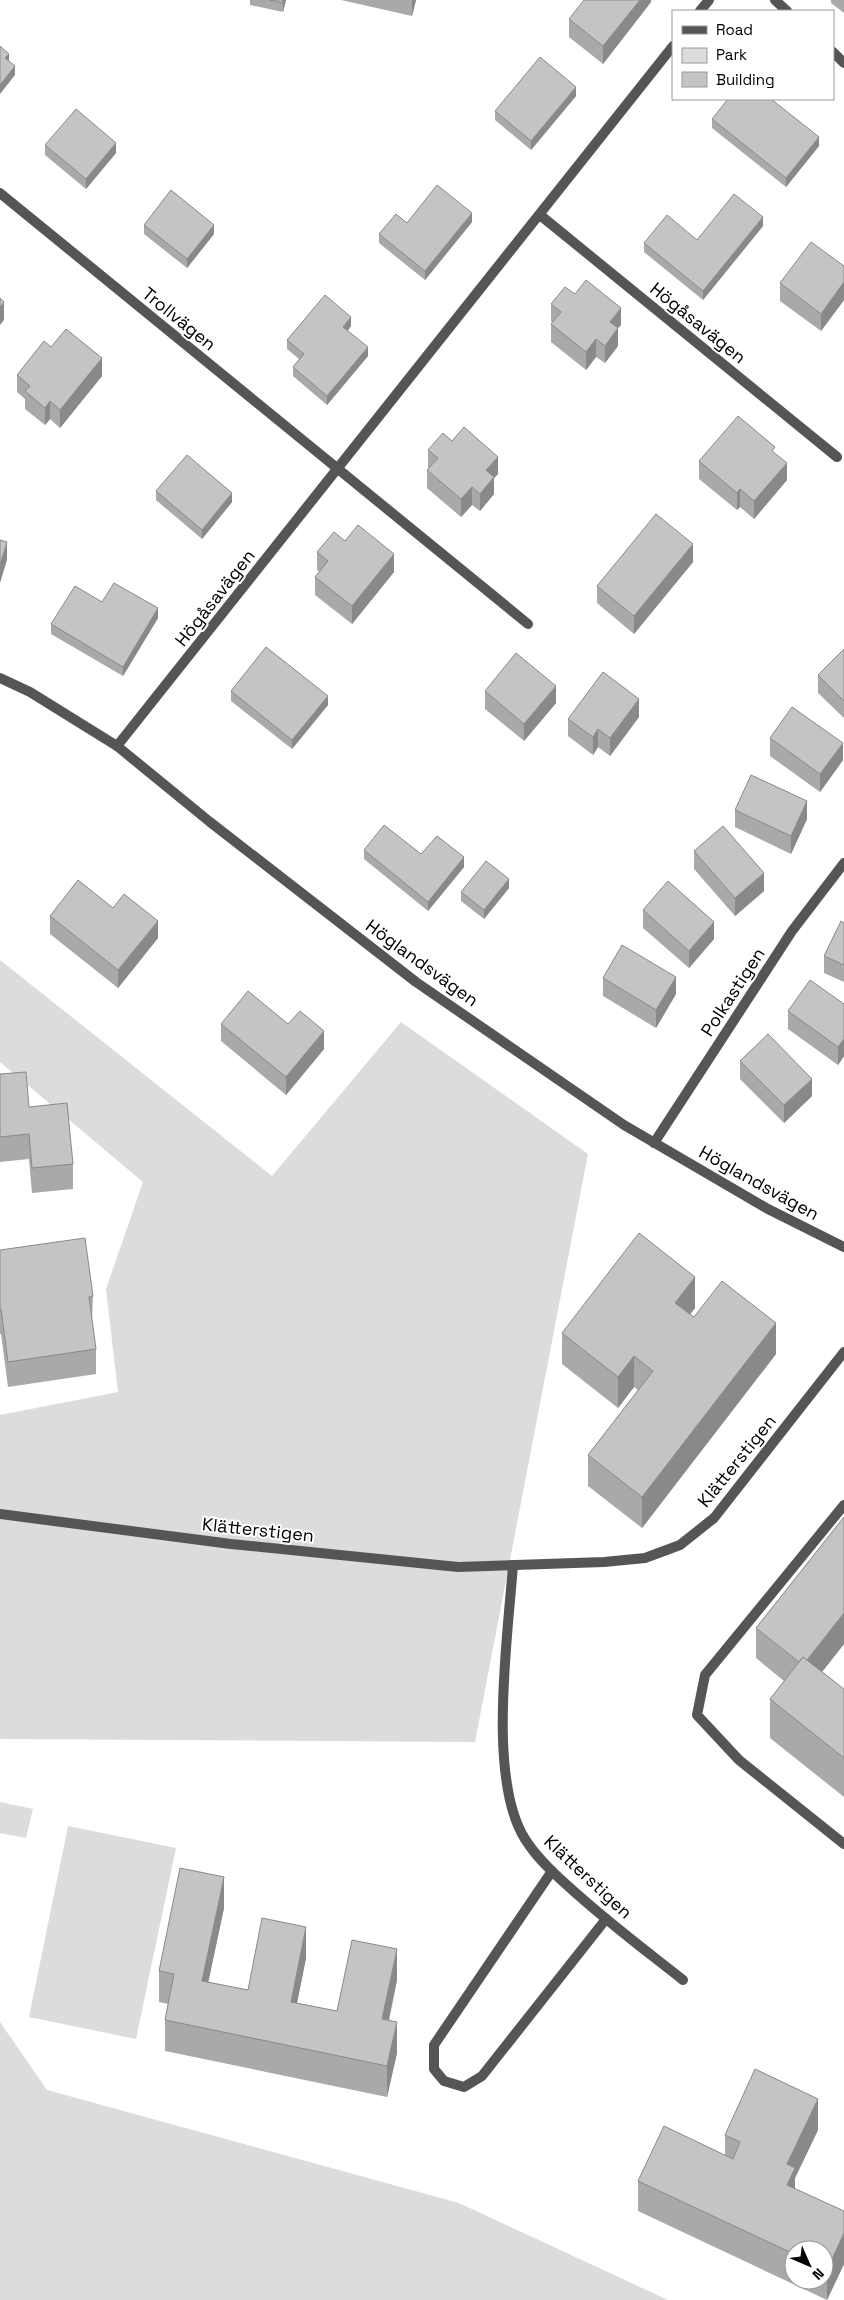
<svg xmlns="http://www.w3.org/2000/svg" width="844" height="2300" viewBox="0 0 844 2300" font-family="'Space Grotesk',sans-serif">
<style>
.green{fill:#dcdcdc}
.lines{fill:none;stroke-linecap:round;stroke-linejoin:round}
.service{stroke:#555;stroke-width:10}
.minor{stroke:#555;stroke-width:10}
.wall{fill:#a9a9a9;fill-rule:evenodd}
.shaded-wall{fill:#898989}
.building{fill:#c4c4c4;stroke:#898989}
.labels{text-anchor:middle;stroke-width:4;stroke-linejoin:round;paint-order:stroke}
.street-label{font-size:18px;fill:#000;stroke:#fff}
</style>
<rect width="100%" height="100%" fill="#fff"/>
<!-- green -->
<g class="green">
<polygon points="0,960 272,1176 401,1022 588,1154 475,1742 0,1739 0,1415 118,1392 106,1289 143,1182 0,1062"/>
<polygon points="0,1802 33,1809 26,1838 0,1833"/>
<polygon points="68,1826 176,1848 136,2039 29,2017"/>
<polygon points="0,2022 47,2090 459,2203 668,2300 0,2300"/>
</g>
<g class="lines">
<!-- service -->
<g class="service">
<polyline points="844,1505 705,1675 697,1715 739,1760 844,1844"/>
<path d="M513 1565C508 1636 487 1779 525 1839 537 1858 552 1872 568 1886 605 1920 645 1950 683 1980"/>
<polyline points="552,1871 434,2045 434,2069 444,2081 464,2087 482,2076 606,1919"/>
</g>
<!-- minor -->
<g class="minor">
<polyline points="775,0 787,11"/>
<polyline points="700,11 709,0"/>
<polyline points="833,52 844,63"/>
<polyline points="0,193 528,624"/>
<polyline points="540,215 837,457"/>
<polyline points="0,678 30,692 117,746 210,822 416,982 624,1125 768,1209 844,1247"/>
<polyline points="117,746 673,46"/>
<polyline points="654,1143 792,931 844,863"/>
<polyline points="0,1514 231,1544 458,1567 604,1562 645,1558 680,1545 714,1518 844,1352"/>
</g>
</g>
<!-- wall -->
<g class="wall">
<polygon points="250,0 286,0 283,12 250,5"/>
<polygon points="341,0 416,0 412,16"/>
<polygon points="651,0 651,2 603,64 569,37 569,19"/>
<polygon points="831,0 844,0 844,13 831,3"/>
<polygon points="576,96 531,150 495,120 495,111"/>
<polygon points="712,119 819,146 786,187 712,128"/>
<polygon points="45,145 116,153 86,189 45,155"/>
<polygon points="472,222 425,280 379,243 379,234 407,223"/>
<polygon points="144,225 214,234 187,268 144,234"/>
<polygon points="763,226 703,300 644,252 644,243 697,240"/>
<polygon points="844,266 844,300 821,331 780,301 780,283"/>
<polygon points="575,294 621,325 618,328 618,346 605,363 596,357 586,370 551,342 551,324 553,323 551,321 551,304"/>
<polygon points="351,326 348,331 368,356 327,405 293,376 293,367 299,359 287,349 287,340"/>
<polygon points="51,347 102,376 60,428 50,419 45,425 25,409 25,399 17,392 17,375"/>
<polygon points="452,441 498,474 494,478 494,494 480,511 472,505 461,517 427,488 427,470 429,468 428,467 428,450"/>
<polygon points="775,453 787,480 754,519 740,507 737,510 699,479 699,461"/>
<polygon points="156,491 232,502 202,539 156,500"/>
<polygon points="345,541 394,572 352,624 315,595 315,577 320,572 317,570 317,552"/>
<polygon points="693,562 634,634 597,603 597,586"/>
<polygon points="102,602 158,618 123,676 51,634 51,624"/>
<polygon points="844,649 844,718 818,693 818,675"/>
<polygon points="231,691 328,705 292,749 231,701"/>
<polygon points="485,691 556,703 524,741 485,709"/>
<polygon points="639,717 610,756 598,747 593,755 568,736 568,719"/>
<polygon points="770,738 843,760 820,792 770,756"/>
<polygon points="735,810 807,819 791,854 735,827"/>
<polygon points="364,850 464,867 428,911 364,859"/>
<polygon points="694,851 764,891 735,916 694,869"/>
<polygon points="509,888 484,919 461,901 461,892"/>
<polygon points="113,908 158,938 118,988 50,934 50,916"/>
<polygon points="643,910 714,939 689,968 643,928"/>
<polygon points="844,923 844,982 824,973 824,956"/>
<polygon points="603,978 676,994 656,1028 603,996"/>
<polygon points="844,1004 844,1056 838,1065 788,1029 788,1011"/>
<polygon points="221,1024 288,1024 324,1049 286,1095 221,1041"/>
<polygon points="740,1061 812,1096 784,1123 740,1079"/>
<polygon points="0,1074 29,1107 73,1164 73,1189 32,1193 29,1159 0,1162"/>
<polygon points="0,1250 93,1296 92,1321 96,1349 96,1374 8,1387 1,1334 0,1334"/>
<polygon points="695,1308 690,1314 694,1317 776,1354 642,1528 588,1486 588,1455 638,1390 634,1387 618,1408 562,1364 562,1333"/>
<polygon points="844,1517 844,1644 822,1672 844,1689 844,1797 770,1738 770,1699 784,1681 756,1658 756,1628"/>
<polygon points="224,1908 208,1982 248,1990 306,1958 297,2003 337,2011 397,1980 389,2021 397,2053 387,2097 165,2051 165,2020 168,2004 159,2002 159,1971"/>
<path d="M818 2130 795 2178V2188L844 2264 827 2300 638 2211V2181L725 2155V2135ZM794 2250H824V2280H794Z"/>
</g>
<!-- shaded-wall -->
<g class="shaded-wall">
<polygon points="283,0 286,0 283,12"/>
<polygon points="412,0 416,0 412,16"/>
<polygon points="640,0 651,0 651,2 603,64 603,46"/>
<polygon points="9,54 9,63 5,58"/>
<polygon points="15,66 15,75 0,94 0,85"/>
<polygon points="576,87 576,96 531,150 531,141"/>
<polygon points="819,137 819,146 786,187 786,178"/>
<polygon points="116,143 116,153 86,189 86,179"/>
<polygon points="472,213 472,222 425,280 425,271"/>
<polygon points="763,217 763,226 703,300 703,291"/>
<polygon points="214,225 214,234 187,268 187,259"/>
<polygon points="844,282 844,300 821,331 821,314"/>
<polygon points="4,302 4,320 0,325 0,307"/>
<polygon points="621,308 621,325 618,328 618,346 605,363 605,346 610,322"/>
<polygon points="351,317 351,326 343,336 343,327"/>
<polygon points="596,339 596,357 586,370 586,352"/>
<polygon points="368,347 368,356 327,405 327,396"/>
<polygon points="102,358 102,376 60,428 60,410"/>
<polygon points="50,401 50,419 45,425 45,408"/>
<polygon points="498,457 498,474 494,478 494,494 480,511 480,494 486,470"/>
<polygon points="787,463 787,480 754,519 754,501"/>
<polygon points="472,487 472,505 461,517 461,499"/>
<polygon points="740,489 740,507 737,510 737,493"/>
<polygon points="232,493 232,502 202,539 202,530"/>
<polygon points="7,542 7,560 0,583 0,565"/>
<polygon points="693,544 693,562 634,634 634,616"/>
<polygon points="394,554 394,572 352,624 352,606"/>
<polygon points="158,608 158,618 123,676 123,667"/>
<polygon points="556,686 556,703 524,741 524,724"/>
<polygon points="328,696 328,705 292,749 292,740"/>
<polygon points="639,699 639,717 610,756 610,738"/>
<polygon points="598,729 598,747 593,755 593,737"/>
<polygon points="843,743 843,760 820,792 820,774"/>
<polygon points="807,801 807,819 791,854 791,836"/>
<polygon points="464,857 464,867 428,911 428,902"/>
<polygon points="764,873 764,891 735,916 735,898"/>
<polygon points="509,879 509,888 484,919 484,910"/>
<polygon points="158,921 158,938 118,988 118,970"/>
<polygon points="714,922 714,939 689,968 689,951"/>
<polygon points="676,977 676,994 656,1028 656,1010"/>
<polygon points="324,1031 324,1049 286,1095 286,1077"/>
<polygon points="844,1039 844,1056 838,1065 838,1047"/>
<polygon points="812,1079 812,1096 784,1123 784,1105"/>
<polygon points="695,1277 695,1308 675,1334 675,1303"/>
<polygon points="776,1323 776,1354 642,1528 642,1497"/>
<polygon points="634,1356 634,1387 618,1408 618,1377"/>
<polygon points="844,1613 844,1644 803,1696 803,1665"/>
<polygon points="224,1877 224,1908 202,2012 202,1981"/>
<polygon points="306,1927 306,1958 291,2033 291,2002"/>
<polygon points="397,1949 397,1980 382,2050 382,2019"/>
<polygon points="397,2022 397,2053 387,2097 387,2066"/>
<polygon points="818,2099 818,2130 795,2178 795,2199 787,2216 787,2164"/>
<polygon points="844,2233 844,2264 827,2300 827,2270"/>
</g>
<!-- building -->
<g class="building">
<polygon points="270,0 283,0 283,3"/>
<polygon points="584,0 640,0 603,46 569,19"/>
<polygon points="0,46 9,54 5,58 15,66 0,85"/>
<polygon points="540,57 576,87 531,141 495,111"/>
<polygon points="728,99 771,99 819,137 786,178 712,119"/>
<polygon points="76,109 116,143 86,179 45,145"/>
<polygon points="437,185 472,213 425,271 379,234 396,214 407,223"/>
<polygon points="171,190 214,225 187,259 144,225"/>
<polygon points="734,194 763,217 703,291 644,243 667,215 697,240"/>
<polygon points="811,242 844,266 844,282 821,314 780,283"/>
<polygon points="586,280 621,308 610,322 618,328 605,346 596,339 586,352 551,324 561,312 551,304 565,287 575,294"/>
<polygon points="325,295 351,317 343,327 368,347 327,396 293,367 304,354 287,340"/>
<polygon points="0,298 4,302 0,307"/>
<polygon points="66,329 102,358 60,410 50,401 45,408 25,391 30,386 17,375 44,341 51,347"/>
<polygon points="738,416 775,447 772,451 787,463 754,501 740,489 737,493 699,461"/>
<polygon points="464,427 498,457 486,470 494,477 480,494 472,487 461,499 427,470 438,458 428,450 443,433 452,441"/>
<polygon points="187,455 232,493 202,530 156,491"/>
<polygon points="656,514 693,544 634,616 597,586"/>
<polygon points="358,525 394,554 352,606 315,577 328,561 317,552 334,532 345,541"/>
<polygon points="0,540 7,542 0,565"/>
<polygon points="114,583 158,608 123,667 51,624 75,586 102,602"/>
<polygon points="266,647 328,696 292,740 231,691"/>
<polygon points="844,649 844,701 818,675"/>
<polygon points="516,653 556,686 524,724 485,691"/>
<polygon points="603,672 639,699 610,738 598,729 593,737 568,719"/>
<polygon points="792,707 843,743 820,774 770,738"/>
<polygon points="751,775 807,801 791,836 735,810"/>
<polygon points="384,825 421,854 437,836 464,857 428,902 364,850"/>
<polygon points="723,826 764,873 735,898 694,851"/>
<polygon points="486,861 509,879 484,910 461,892"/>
<polygon points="78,880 113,908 124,894 158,921 118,970 50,916"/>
<polygon points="668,881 714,922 689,951 643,910"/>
<polygon points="841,921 844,923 844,965 824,956"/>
<polygon points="622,945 676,977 656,1010 603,978"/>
<polygon points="810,980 844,1004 844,1039 838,1047 788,1011"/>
<polygon points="248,991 288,1024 300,1011 324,1031 286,1077 221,1024"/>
<polygon points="768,1034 812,1079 784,1105 740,1061"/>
<polygon points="26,1072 29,1107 67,1103 73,1164 32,1168 29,1134 0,1137 0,1074"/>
<polygon points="639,1233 695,1277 675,1303 694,1317 722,1281 776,1323 642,1497 588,1455 653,1371 634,1356 618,1377 562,1333"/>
<polygon points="85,1238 93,1296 89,1297 96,1349 8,1362 1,1309 0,1310 0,1250"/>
<polygon points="844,1517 844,1613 807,1660 803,1657 799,1662 756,1628"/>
<polygon points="803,1657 844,1689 844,1758 770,1699"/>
<polygon points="180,1868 224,1877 202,1981 248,1990 262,1918 306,1927 291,2002 337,2011 352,1940 397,1949 382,2019 397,2022 387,2066 165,2020 174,1974 159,1971"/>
<polygon points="755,2069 818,2099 787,2164 795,2168 787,2185 844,2211 844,2233 827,2270 824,2268 824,2250 794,2250 794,2254 638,2181 664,2126 733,2159 740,2142 725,2135"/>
</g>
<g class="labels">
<!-- street labels -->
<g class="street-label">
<text transform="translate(179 319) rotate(39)" y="6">Trollvägen</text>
<text transform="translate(698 323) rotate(39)" y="6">Högåsavägen</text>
<text transform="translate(215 598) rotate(-52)" y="6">Högåsavägen</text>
<text transform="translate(422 963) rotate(36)" y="6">Höglandsvägen</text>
<text transform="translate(733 992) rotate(-57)" y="6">Polkastigen</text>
<text transform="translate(759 1183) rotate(29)" y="6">Höglandsvägen</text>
<text transform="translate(737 1461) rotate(-51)" y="6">Klätterstigen</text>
<text transform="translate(258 1530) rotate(6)" y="6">Klätterstigen</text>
<text transform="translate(588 1877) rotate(43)" y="6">Klätterstigen</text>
</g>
</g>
<!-- legend -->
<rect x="672" y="10" width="162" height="90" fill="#ffffff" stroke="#999999"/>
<rect x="682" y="26" width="25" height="8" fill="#555555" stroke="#999999"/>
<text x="716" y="35" font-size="15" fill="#000000">Road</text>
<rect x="682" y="48" width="25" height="15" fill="#dcdcdc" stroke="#999999"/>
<text x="716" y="60" font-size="15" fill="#000000">Park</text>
<rect x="682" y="72" width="25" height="15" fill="#c4c4c4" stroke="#999999"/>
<text x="716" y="85" font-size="15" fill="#000000">Building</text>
<!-- north arrow -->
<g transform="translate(809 2265) rotate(135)"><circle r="24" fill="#ffffff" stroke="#999999"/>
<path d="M0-4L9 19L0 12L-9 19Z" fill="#000000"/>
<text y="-8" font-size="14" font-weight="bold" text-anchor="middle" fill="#000000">N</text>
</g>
</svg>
